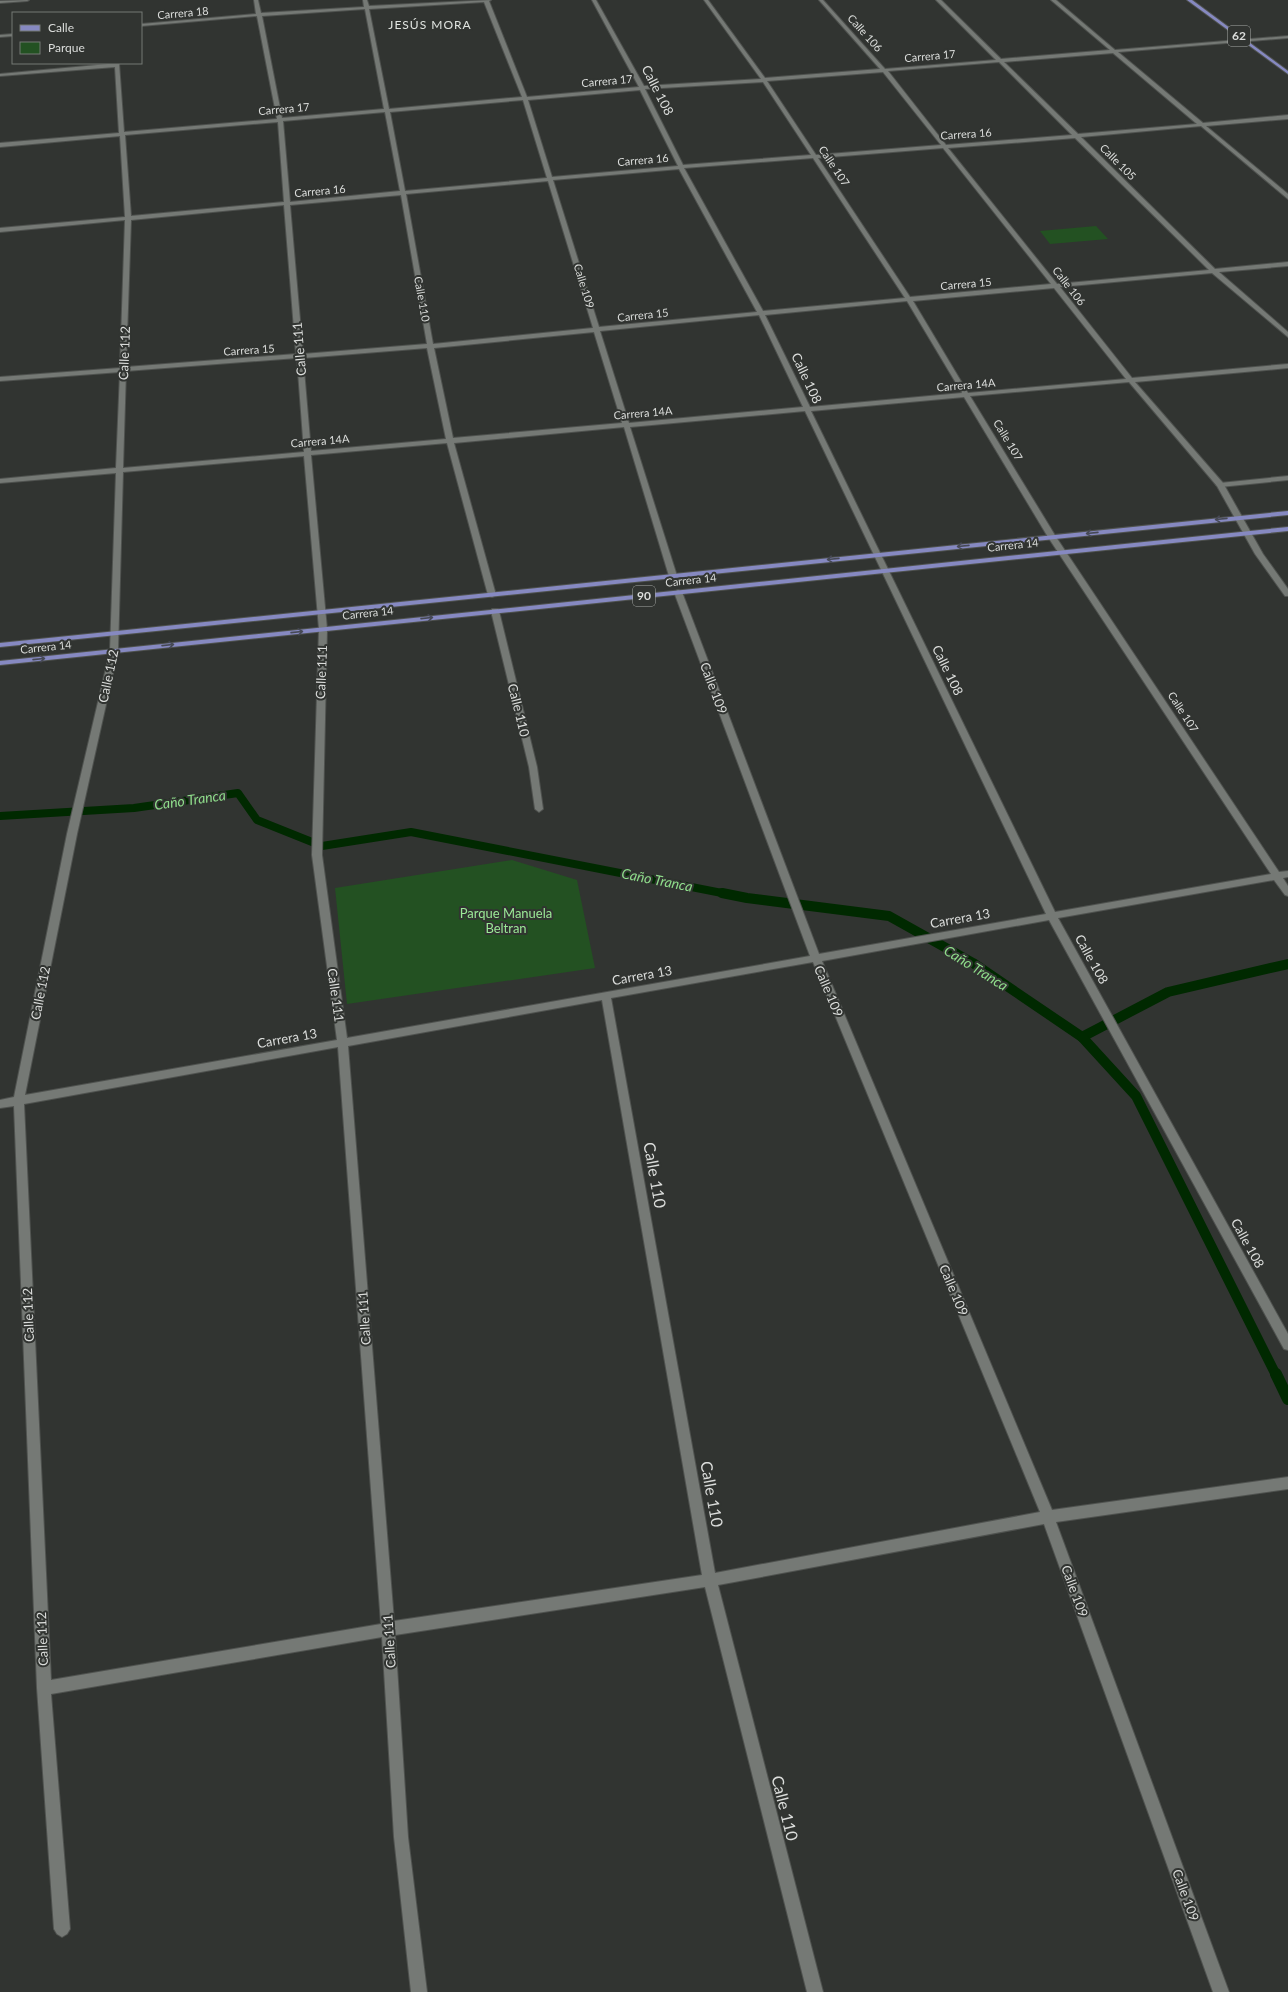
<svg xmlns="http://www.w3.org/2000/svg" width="1288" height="1992" viewBox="0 0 1288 1992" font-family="Lato,sans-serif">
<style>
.green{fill:#235122}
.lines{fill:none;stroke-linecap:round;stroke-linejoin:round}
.stream-far2{stroke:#002900;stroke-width:8}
.stream-far1{stroke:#002900;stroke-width:10}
.stream{stroke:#002900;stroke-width:12}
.service-casing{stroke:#4f524f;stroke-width:2}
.minor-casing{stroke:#4f524f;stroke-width:2}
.primary-casing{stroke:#4f524f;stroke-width:2}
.service{fill:#757975;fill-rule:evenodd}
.minor{fill:#757975;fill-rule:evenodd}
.primary{fill:#8689c1;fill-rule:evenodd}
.oneway{stroke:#464955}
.labels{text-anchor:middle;stroke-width:4;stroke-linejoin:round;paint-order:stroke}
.far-street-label{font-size:11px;fill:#dbdddb;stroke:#313431}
.far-neighbourhood-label{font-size:12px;letter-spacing:1px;fill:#e0e4e0;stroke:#313431}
.shield{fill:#313431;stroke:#a8aaa8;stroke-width:1}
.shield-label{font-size:12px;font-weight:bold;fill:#dbdddb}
.street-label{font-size:13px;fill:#dbdddb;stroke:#313431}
.park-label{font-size:13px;fill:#9be997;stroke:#313431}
.water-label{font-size:14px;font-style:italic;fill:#8fdd8b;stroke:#313431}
.near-street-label{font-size:16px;fill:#dbdddb;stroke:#313431}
</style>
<rect width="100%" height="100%" fill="#313431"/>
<!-- green -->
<g class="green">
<polygon points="1096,226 1108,239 1050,244 1040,231"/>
<polygon points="512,860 577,880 595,968 347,1004 335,888"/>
</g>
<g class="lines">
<!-- stream-far2 -->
<polyline class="stream-far2" points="0,816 134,808 238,793 257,820 322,846 411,832 727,894"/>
<!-- stream-far1 -->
<g class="stream-far1">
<polyline points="722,893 747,898 889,916 973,963 1082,1037 1168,992 1288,964"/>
<polyline points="1082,1037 1136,1096 1276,1375"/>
</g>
<!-- stream -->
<polyline class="stream" points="1276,1374 1288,1399"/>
<defs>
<polygon id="service" points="1288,476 1288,480 1220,487 1216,485 1220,483"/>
<g id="minor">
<polygon points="29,0 27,1 0,3 0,1"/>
<path d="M254 0H258L261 13 364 7 363 0H367L369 6 491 0 489 1 527 97 639 87 592 0H596L644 86 761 79 704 0H708L765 78 880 69 819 0H823L885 69 996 60 936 0H941L1001 59 1110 50 1051 0H1056L1115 50 1288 36V38L1118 52 1203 123 1288 115V119L1206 126 1288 194V199L1201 126 1081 137 1215 269 1288 262V266L1219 272 1288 332V337L1212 273 1060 287 1132 378 1288 364V368L1135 382 1223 483 1263 554 1288 589V596H1285L1255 554 1217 486 1129 382 970 396 1056 537 1279 872 1288 871V877L1283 878 1288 886V896L1285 895 1274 880 1058 918 1288 1334V1350L1284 1349 1049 920 822 961 1052 1510 1288 1477V1489L1056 1522 1229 1992H1213L1044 1524 718 1585 823 1992H807L705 1587 395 1635 408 1837 427 1992H411L394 1837 382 1637 51 1694 70 1929 67 1934 62 1937 57 1934 54 1929 37 1688 14 1106 0 1108V1100L14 1097 67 834 110 651 116 473 0 483V479L116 468 120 372 0 381V377L120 368 125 220 0 232V228L125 217 120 136 0 147V143L119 133 115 67 0 76V74L119 63 124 132 277 119 257 16 141 26V24L256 14ZM484 2 522 97 389 109 369 9ZM365 9 384 109 282 118 262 16ZM1113 53 1197 124 1078 134 1004 62ZM999 62 1072 135 946 145 888 71ZM883 72 941 145 816 155 767 81ZM763 82 811 155 683 165 645 89ZM640 90 678 166 552 177 528 100ZM523 100 547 178 405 191 390 112ZM385 112 400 191 290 202 283 121ZM278 122 284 202 131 216 125 135ZM1075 138 1209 270 1057 284 948 148ZM943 148 1051 284 910 297 818 158ZM813 158 905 298 763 311 684 168ZM679 169 757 312 599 327 553 180ZM548 181 593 328 433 344 406 194ZM401 195 427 344 303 354 290 205ZM284 205 296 354 126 367 131 220ZM1054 288 1126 379 968 393 913 301ZM907 301 962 393 810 407 765 315ZM759 315 803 407 629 423 600 331ZM594 332 622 423 453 438 434 348ZM427 348 446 439 311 451 303 358ZM297 358 304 452 123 468 126 371ZM964 397 1048 537 1271 874 1055 912 811 411ZM805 411 1046 914 819 954 682 592 678 590 674 592 810 956 347 1038 322 855 327 629 311 455 447 443 488 595 492 597 496 595 454 443 624 427 669 576 673 578 677 576 630 427ZM304 456 319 629 312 855 337 1040 25 1095 77 834 118 651 123 472ZM813 962 1040 1512 715 1573 611 998ZM602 1000 702 1575 394 1621 348 1046ZM338 1047 381 1624 51 1680 24 1104Z"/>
<polygon points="13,34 13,36 0,37 0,35"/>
<polygon points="492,609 498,609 499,611 537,767 543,809 539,812 535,809 529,767 491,611"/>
</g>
<g id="primary">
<polygon points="1187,0 1192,0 1288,71 1288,74"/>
<polygon points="1288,511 1288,515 0,647 0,643"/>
<polygon points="1288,527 1288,531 0,665 0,661"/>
</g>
</defs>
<!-- service casing -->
<use href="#service" class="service-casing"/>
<!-- minor casing -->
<use href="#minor" class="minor-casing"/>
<!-- primary casing -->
<use href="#primary" class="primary-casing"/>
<!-- service -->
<use href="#service" class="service"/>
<!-- minor -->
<use href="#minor" class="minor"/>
<!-- primary -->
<use href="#primary" class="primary"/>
</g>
<!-- one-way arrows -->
<defs><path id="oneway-shaft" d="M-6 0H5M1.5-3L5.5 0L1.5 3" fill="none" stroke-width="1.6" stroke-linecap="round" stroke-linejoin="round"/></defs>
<g class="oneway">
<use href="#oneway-shaft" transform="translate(1221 519) rotate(174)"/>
<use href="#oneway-shaft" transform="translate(1092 533) rotate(174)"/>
<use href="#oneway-shaft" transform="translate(963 546) rotate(174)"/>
<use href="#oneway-shaft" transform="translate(833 559) rotate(174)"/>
<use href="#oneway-shaft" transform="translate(427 618) rotate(-6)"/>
<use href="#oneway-shaft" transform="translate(297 632) rotate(-6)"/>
<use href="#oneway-shaft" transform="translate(168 645) rotate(-6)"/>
<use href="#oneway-shaft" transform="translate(39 659) rotate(-6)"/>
</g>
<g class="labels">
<!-- far-street labels -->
<g class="far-street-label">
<text transform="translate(183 13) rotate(-5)" y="4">Carrera 18</text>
<text transform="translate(865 33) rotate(48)" y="4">Calle 106</text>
<text transform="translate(930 56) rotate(-5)" y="4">Carrera 17</text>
<text transform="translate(607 81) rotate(-5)" y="4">Carrera 17</text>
<text transform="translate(284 109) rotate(-5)" y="4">Carrera 17</text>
<text transform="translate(966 134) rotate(-4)" y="4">Carrera 16</text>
<text transform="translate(643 160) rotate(-5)" y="4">Carrera 16</text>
<text transform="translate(1118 162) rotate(45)" y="4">Calle 105</text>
<text transform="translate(834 166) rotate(56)" y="4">Calle 107</text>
<text transform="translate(320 191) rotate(-5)" y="4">Carrera 16</text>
<text transform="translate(966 284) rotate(-5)" y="4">Carrera 15</text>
<text transform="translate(584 286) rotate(73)" y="4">Calle 109</text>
<text transform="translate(1069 286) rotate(52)" y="4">Calle 106</text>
<text transform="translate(422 299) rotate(80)" y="4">Calle 110</text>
<text transform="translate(643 315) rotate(-6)" y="4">Carrera 15</text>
<text transform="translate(249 350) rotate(-4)" y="4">Carrera 15</text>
<text transform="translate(966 385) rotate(-5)" y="4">Carrera 14A</text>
<text transform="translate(643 413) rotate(-5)" y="4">Carrera 14A</text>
<text transform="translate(1008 440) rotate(59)" y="4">Calle 107</text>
<text transform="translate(320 441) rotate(-5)" y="4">Carrera 14A</text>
<text transform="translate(1013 545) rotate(-6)" y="4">Carrera 14</text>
<text transform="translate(691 580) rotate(-6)" y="4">Carrera 14</text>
<text transform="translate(368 613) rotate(-6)" y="4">Carrera 14</text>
<text transform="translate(46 647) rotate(-6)" y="4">Carrera 14</text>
<text transform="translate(1183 712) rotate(57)" y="4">Calle 107</text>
</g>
<!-- far-neighbourhood labels -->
<g class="far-neighbourhood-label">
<text x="430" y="29">JESÚS MORA</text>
</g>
<!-- shield labels -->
<g class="shield">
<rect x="1228" y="26" width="22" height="20" rx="3"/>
<rect x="633" y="586" width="22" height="20" rx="3"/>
</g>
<g class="shield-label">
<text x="1239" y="40">62</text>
<text x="644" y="600">90</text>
</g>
<!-- street labels -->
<g class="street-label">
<text transform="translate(658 90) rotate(63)" y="5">Calle 108</text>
<text transform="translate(299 349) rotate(-95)" y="5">Calle 111</text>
<text transform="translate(124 353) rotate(-88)" y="5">Calle 112</text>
<text transform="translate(807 378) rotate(65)" y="5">Calle 108</text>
<text transform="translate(948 670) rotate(64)" y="5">Calle 108</text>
<text transform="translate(321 672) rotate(-88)" y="5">Calle 111</text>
<text transform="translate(108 676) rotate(-78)" y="5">Calle 112</text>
<text transform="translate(714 688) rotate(69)" y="5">Calle 109</text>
<text transform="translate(519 710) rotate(76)" y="5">Calle 110</text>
<text transform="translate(960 918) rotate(-10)" y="5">Carrera 13</text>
<text transform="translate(1092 959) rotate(61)" y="5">Calle 108</text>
<text transform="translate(642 975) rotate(-10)" y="5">Carrera 13</text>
<text transform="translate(829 991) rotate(67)" y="5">Calle 109</text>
<text transform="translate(40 993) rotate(-79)" y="5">Calle 112</text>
<text transform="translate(336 995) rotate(82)" y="5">Calle 111</text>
<text transform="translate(287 1038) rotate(-10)" y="5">Carrera 13</text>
<text transform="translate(1248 1243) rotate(61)" y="5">Calle 108</text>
<text transform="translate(954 1290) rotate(67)" y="5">Calle 109</text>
<text transform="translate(28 1315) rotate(-92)" y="5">Calle 112</text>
<text transform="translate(364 1318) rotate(-94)" y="5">Calle 111</text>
<text transform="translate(1075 1591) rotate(70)" y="5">Calle 109</text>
<text transform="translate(42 1639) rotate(-92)" y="5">Calle 112</text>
<text transform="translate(389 1641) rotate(-94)" y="5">Calle 111</text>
<text transform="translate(1186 1895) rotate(70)" y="5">Calle 109</text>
</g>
<!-- park labels -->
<g class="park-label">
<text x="506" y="918">Parque Manuela<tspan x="506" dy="15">Beltran</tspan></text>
</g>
<!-- water labels -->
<g class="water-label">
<text transform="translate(190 800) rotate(-8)" y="5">Caño Tranca</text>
<text transform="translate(657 880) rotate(11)" y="5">Caño Tranca</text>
<text transform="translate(976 968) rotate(32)" y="5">Caño Tranca</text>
</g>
<!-- near-street labels -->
<g class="near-street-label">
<text transform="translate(655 1175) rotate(80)" y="6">Calle 110</text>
<text transform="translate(712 1494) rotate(80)" y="6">Calle 110</text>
<text transform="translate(785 1808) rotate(76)" y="6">Calle 110</text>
</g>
</g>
<!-- legend -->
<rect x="12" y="12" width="130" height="52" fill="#313431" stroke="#757875"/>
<rect x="20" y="25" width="20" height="6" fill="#8689c1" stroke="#757875"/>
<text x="48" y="32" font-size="12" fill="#dbdddb">Calle</text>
<rect x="20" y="42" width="20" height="12" fill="#235122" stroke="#757875"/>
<text x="48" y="52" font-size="12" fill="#dbdddb">Parque</text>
</svg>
